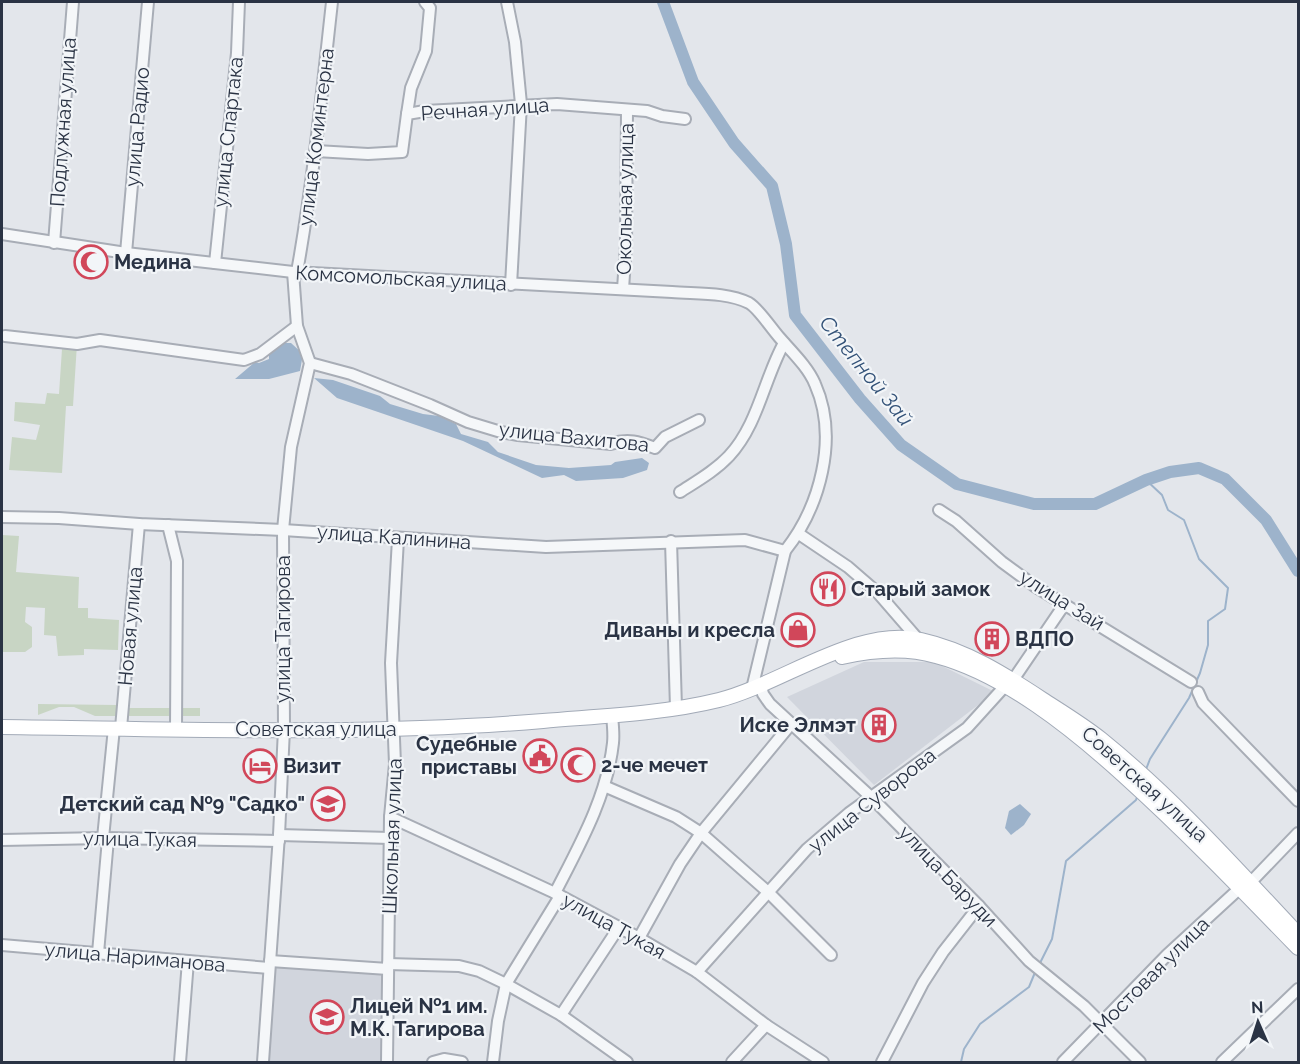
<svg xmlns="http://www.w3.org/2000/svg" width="1300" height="1064" viewBox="0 0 1300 1064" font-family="Raleway,sans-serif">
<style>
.built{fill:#d1d5dd}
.green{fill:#c8d5c4}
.water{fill:#9db3cb}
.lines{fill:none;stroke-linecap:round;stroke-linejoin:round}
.stream{stroke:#9db3cb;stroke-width:2}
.river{stroke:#9db3cb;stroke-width:12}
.minor-casing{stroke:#a8adb6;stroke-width:14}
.major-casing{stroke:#a2aab7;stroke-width:16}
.minor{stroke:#f5f7f9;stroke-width:10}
.major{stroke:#fff;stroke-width:14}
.labels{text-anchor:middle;stroke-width:4.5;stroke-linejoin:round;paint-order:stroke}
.street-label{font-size:20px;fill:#2a3344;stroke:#f2f5f8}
.poi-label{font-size:20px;font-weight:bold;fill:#2a3344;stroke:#f2f5f8;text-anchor:start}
.water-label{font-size:21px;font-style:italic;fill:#335278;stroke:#f2f5f8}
</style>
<rect width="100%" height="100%" fill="#e3e6eb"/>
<!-- built -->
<g class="built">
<polygon points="864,662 934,662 995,692 874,785 787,697"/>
<polygon points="274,964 383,971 381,1062 268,1062"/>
</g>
<!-- green -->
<g class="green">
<polygon points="77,344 73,406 66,406 62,473 9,470 12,437 36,440 40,425 14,421 15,402 45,404 47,393 59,394 62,349 51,348 51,345"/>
<polygon points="2,535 19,536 16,572 79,577 78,608 88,608 88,618 119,620 118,650 84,649 84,655 58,656 56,636 44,635 45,608 26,607 25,622 32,627 32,647 25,652 2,652"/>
<polygon points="38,704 117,705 117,716 95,716 74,707 59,707 38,715"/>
<polygon points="123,708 200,708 200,716 122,716"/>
</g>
<!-- water -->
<g class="water">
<polygon points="282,343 291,343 303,354 300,371 269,379 235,379 255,362 259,363 269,359 269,354"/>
<polygon points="314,378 333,380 380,396 390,404 423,414 439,416 456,424 461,434 488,442 498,452 536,465 569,468 611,465 615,462 642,458 649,463 647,470 623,478 576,481 564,475 542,478 463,441 337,398"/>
<polygon points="1020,804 1031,814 1024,825 1011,835 1005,828 1009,811"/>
</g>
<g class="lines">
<!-- stream -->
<g class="stream">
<polyline points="1145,772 1150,759 1189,698 1200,673 1208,645 1208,621 1225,609 1228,588 1199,559 1184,520 1168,510 1162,495 1146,480"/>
<polyline points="1039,965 1052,939 1066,861 1136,800 1138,794"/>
<polyline points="961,1062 964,1049 980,1024 1029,987 1036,970"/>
</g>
<!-- river -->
<polyline class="river" points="663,2 693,82 734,143 772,186 786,244 795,315 860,399 901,445 957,484 1034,504 1095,504 1146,480 1170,472 1199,468 1225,479 1266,520 1298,571"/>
<defs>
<g id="minor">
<polyline points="507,2 515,42 521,104 511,285"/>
<polyline points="407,114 411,88 426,51 430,8 425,2"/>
<polyline points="316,151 368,154 402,152 407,114 425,111 557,104 647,111 662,116 685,119"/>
<path d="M2 234 126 253 293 272 672 292C696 294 727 292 749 303 758 308 771 328 779 337 791 351 808 367 815 384 839 438 820 507 785 551L752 689"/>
<polyline points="54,243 73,2"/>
<polyline points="126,253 148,2"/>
<polyline points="215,263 237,53 239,2"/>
<path d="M297 272C313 183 322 92 332 2"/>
<polyline points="623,289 626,245 627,110"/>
<polyline points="5,336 77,344 100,340 244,360 260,354 297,326"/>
<path d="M310 363 351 374 430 405 468 422 501 432 518 435 611 444C628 438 639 442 655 448L665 437 699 420"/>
<path d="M680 492C697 481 715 471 729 456 758 425 764 379 784 343"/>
<polyline points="939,510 956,521 1002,562 1036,587 1191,682"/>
<polyline points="2,517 59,518 139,524 283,530 546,547 745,540 785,551"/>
<polyline points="168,525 177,561 176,728"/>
<polyline points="799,534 848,567 878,593 917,638"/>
<polyline points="671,541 676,708"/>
<polyline points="1013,680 1064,605"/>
<polyline points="761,686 763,694 770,704 872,798 979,906 1029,961 1084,1006 1140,1062"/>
<polyline points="1198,692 1203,703 1298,801"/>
<polyline points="121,728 139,524"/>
<polyline points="604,786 676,817 701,833 768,892 831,955"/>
<polyline points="390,817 555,893 639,938 697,972 766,1025 823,1062"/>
<polyline points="279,835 390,838"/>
<polyline points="103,838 114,728"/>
<polyline points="2,840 103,838 279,841"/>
<polyline points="1250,883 1298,833"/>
<path d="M555 893C579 846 607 797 613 743 614 734 613 725 612 716"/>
<polyline points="639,938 680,864 701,833 791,724"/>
<polyline points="2,945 269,968"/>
<polyline points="98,953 108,839"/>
<polyline points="270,961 388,969"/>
<polyline points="388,964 459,966 479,971 506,984 561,1015 627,1062"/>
<polyline points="697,972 807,849 849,813 967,728 1005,686"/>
<polyline points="561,1015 619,927"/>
<polyline points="180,1062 188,961"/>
<polyline points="263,1062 279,835 284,729 283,530 291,447 310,363 297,326 293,272"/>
<polyline points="387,1062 390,817 395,764 391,663 398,539"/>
<polyline points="433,1062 444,1059 462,1062"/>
<polyline points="493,1062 498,1021 506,984 560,896"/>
<polyline points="732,1062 766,1025"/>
<polyline points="882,1062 923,983 943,952 979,906"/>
<polyline points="1063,1062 1167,955 1240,888"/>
<polyline points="1222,1062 1298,989"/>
</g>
<g id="major">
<path d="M842 657C873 650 905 647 936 656 1004 674 1072 729 1123 775 1184 830 1241 889 1298 948"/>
<path d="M2 727C182 729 363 736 543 721 601 716 662 714 719 700 782 684 858 625 921 640 966 650 1004 674 1042 699 1062 712 1082 724 1101 739 1173 797 1235 867 1298 934"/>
</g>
</defs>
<!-- minor casing -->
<use href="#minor" class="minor-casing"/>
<!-- major casing -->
<use href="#major" class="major-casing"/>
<!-- minor -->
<use href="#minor" class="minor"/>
<!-- major -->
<use href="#major" class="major"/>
</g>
<!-- icons -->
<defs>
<symbol id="mosque-ring" viewBox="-11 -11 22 22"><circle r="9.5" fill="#f2f5f8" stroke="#d1475a" stroke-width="1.5"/><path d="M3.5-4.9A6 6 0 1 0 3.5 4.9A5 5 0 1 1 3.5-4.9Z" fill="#d1475a"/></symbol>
<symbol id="restaurant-ring" viewBox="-11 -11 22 22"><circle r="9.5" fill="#f2f5f8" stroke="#d1475a" stroke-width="1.5"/><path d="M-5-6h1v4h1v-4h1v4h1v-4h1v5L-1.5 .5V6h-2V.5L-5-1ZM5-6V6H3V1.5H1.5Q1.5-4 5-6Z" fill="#d1475a"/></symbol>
<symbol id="shop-ring" viewBox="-11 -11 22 22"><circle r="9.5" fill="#f2f5f8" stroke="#d1475a" stroke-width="1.5"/><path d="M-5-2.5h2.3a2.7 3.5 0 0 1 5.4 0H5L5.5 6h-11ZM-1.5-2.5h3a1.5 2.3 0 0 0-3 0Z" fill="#d1475a"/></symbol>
<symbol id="building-ring" viewBox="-11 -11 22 22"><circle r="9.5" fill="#f2f5f8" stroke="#d1475a" stroke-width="1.5"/><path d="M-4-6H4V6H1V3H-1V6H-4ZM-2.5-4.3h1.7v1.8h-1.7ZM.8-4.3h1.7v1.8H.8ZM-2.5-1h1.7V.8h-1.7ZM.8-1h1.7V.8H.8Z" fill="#d1475a"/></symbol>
<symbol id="civic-ring" viewBox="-11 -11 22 22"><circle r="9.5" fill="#f2f5f8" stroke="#d1475a" stroke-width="1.5"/><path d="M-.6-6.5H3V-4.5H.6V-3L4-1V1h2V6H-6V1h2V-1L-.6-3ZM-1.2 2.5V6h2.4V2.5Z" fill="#d1475a"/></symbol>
<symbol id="hotel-ring" viewBox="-11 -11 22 22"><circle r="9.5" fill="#f2f5f8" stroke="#d1475a" stroke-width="1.5"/><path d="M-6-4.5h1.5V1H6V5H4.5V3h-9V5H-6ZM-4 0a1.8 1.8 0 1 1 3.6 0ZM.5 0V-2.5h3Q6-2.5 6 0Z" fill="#d1475a"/></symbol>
<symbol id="school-ring" viewBox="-11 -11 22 22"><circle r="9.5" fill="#f2f5f8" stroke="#d1475a" stroke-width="1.5"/><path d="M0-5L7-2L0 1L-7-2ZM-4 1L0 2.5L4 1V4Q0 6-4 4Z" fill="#d1475a"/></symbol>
</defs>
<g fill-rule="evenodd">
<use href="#mosque-ring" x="72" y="243" width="38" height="38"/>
<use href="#restaurant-ring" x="809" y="570" width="38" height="38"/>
<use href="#shop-ring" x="779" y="611" width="38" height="38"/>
<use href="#building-ring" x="973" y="620" width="38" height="38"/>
<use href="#building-ring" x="860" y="706" width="38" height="38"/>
<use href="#civic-ring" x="521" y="737" width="38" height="38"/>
<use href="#mosque-ring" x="559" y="746" width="38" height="38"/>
<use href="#hotel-ring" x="241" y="747" width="38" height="38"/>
<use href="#school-ring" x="309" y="785" width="38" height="38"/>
<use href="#school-ring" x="308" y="998" width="38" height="38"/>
</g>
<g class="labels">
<!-- street labels -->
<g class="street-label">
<text transform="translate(485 109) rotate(-4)" y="7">Речная улица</text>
<text transform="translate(63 122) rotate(-86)" y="7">Подлужная улица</text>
<text transform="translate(137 127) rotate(-85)" y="7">улица Радио</text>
<text transform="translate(228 132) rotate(-84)" y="7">улица Спартака</text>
<text transform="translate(316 137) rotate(-83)" y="7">улица Коминтерна</text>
<text transform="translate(625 199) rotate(-89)" y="7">Окольная улица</text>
<text transform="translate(401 278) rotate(3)" y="7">Комсомольская улица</text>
<text transform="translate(574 437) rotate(6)" y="7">улица Вахитова</text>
<text transform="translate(394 537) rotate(4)" y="7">улица Калинина</text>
<text transform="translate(1062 600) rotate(32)" y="7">улица Зай</text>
<text transform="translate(130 626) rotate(-85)" y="7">Новая улица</text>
<text transform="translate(283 629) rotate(-90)" y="7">улица Тагирова</text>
<text x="316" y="736">Советская улица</text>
<text transform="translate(1145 784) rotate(42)" y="7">Советская улица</text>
<text transform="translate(872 800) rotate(-38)" y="7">улица Суворова</text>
<text transform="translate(392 836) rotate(-88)" y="7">Школьная улица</text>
<text transform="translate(140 839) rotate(1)" y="7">улица Тукая</text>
<text transform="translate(948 876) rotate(46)" y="7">улица Баруди</text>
<text transform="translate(614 926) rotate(29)" y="7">улица Тукая</text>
<text transform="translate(135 957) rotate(5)" y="7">улица Нариманова</text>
<text transform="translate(1151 975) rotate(-45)" y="7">Мостовая улица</text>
</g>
<!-- poi labels -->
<g class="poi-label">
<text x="114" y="269">Медина</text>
<text x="851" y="596">Старый замок</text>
<text x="775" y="637" text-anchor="end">Диваны и кресла</text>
<text x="1015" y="646">ВДПО</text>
<text x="856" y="732" text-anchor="end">Иске Элмэт</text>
<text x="517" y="751" text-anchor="end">Судебные<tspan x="517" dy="23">приставы</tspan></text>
<text x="601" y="772">2-че мечет</text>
<text x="283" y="773">Визит</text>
<text x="305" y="811" text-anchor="end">Детский сад №9 "Садко"</text>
<text x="350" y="1013">Лицей №1 им.<tspan x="350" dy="23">М.К. Тагирова</tspan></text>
</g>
<!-- water labels -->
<g class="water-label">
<text transform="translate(866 371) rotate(51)" y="7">Степной Зай</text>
</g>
</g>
<!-- border -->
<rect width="1300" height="1064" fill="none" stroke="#2a3344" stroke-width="6"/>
<!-- north arrow -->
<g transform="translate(1258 1022) rotate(357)" stroke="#f2f5f8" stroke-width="4.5" paint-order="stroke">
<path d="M0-4.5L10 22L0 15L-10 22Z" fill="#2a3344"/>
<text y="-9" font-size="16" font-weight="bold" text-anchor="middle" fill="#2a3344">N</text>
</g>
</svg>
